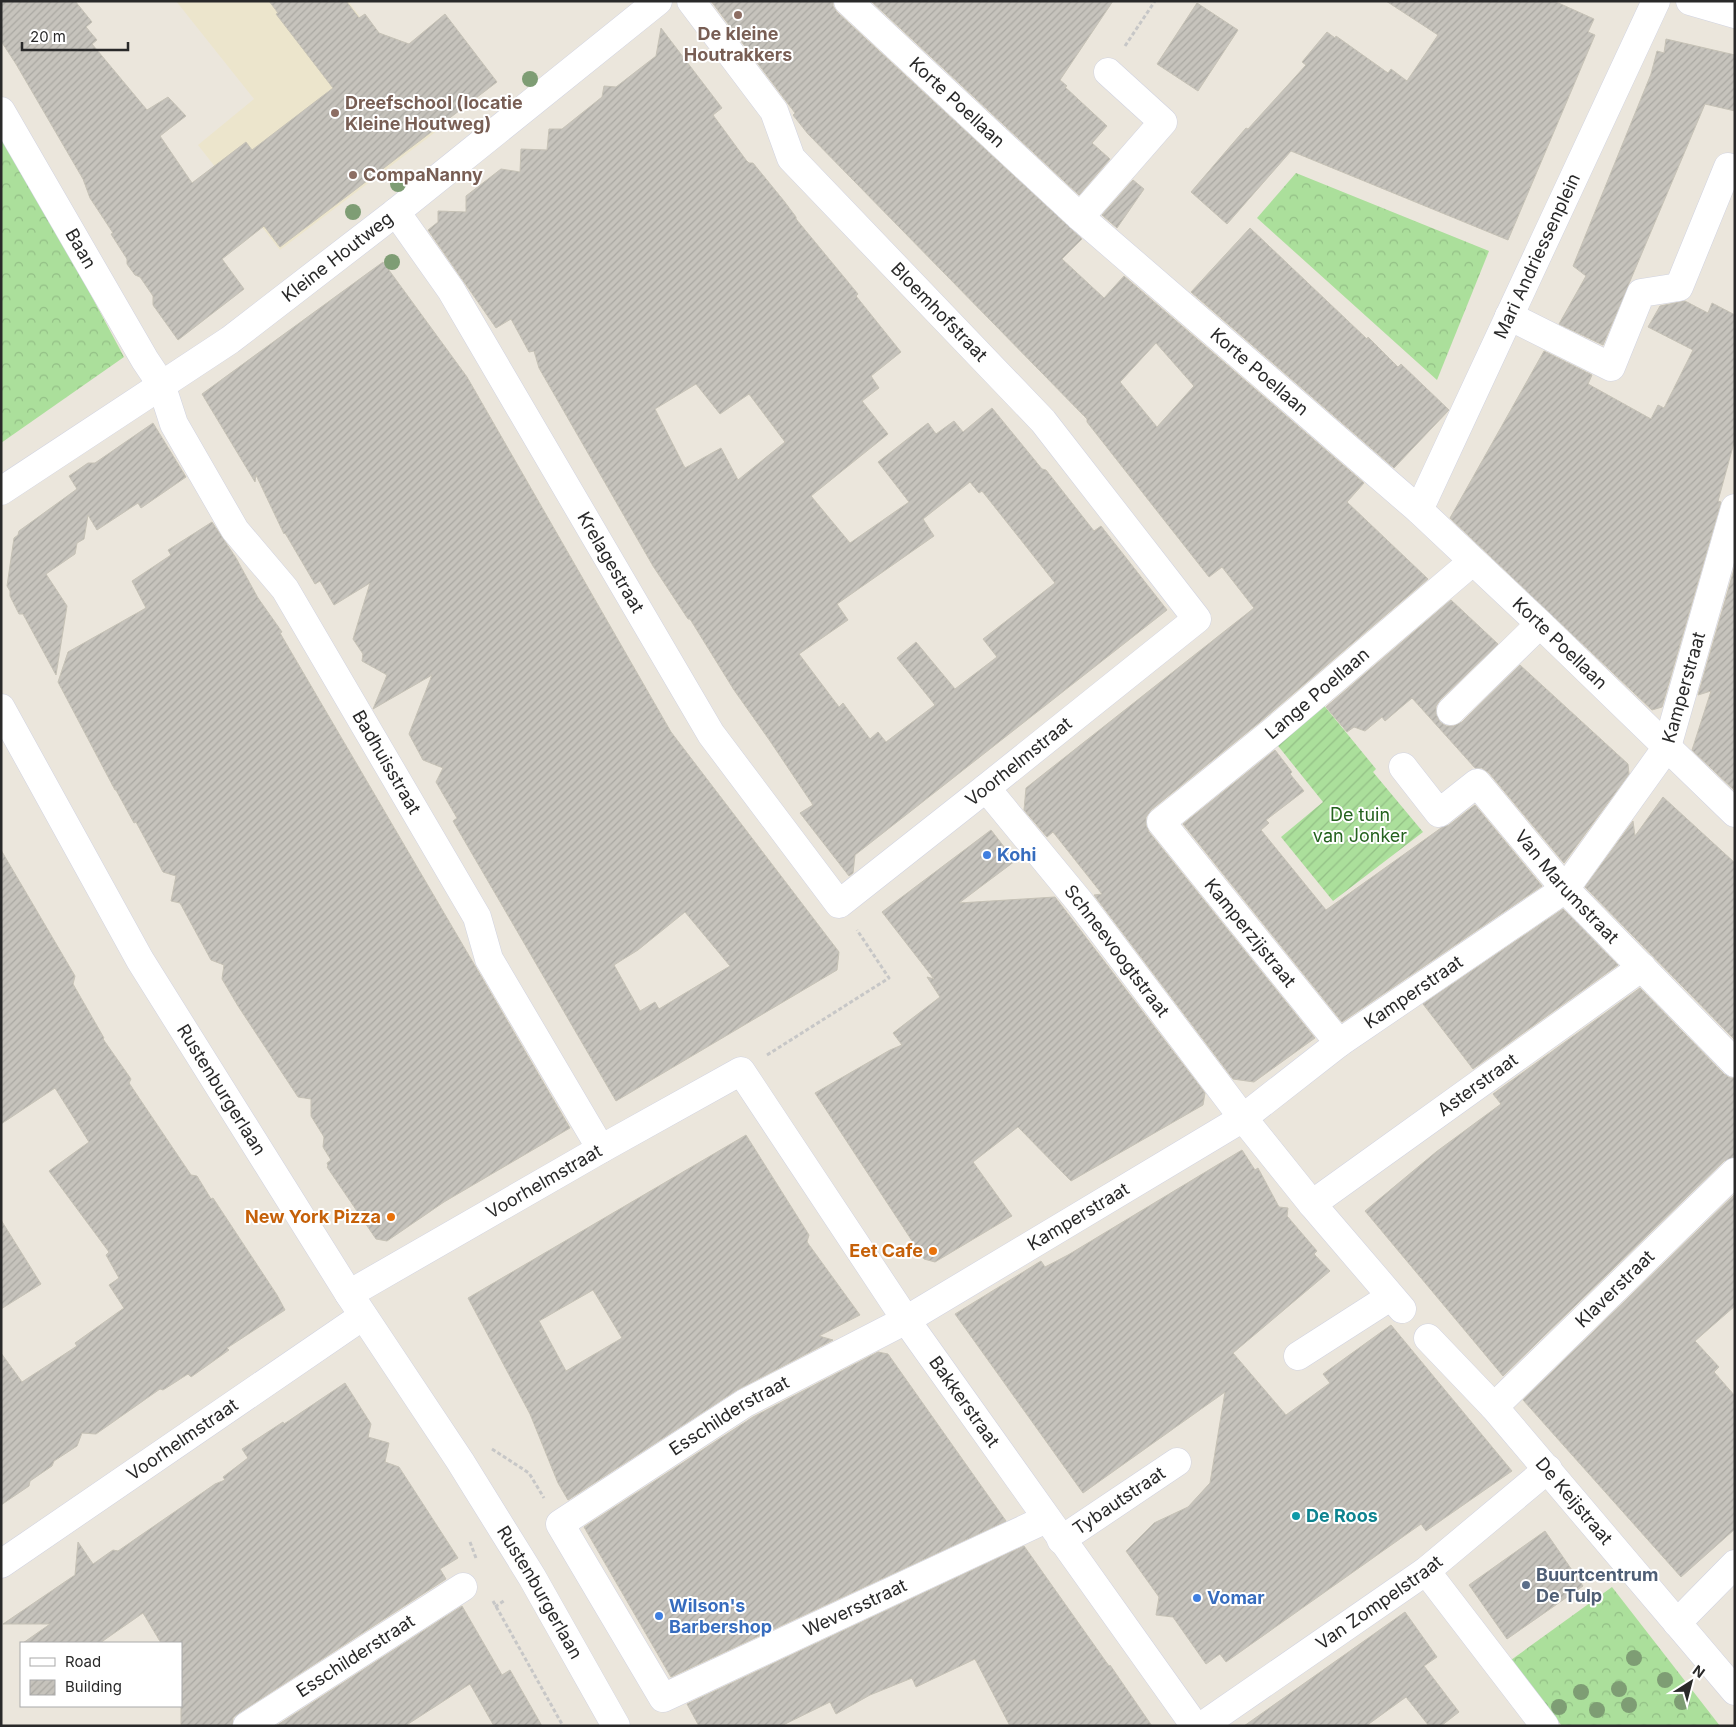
<svg xmlns="http://www.w3.org/2000/svg" width="1736" height="1727" viewBox="0 0 1736 1727" font-family="Inter,sans-serif">
<style>
.education{fill:#ece5cc}
.forest{fill:url(#forest-crowns)}
.garden{fill:url(#garden-furrows)}
.building{fill:url(#building-hatch);stroke:#c6c2b6;fill-rule:evenodd}
.lines{fill:none;stroke-linecap:round;stroke-linejoin:round}
.minor-casing{stroke:#d1d3e1;stroke-width:29}
.path{stroke:#c7c7c7;stroke-width:3;stroke-dasharray:4 2.5;stroke-linecap:butt}
.minor{stroke:#fff;stroke-width:28}
.tree{fill:#7e9d74}
.education-dot{fill:#8d6e63;stroke:#fff;stroke-width:2}
.shop-dot{fill:#3f7fe0;stroke:#fff;stroke-width:2}
.food-dot{fill:#e8710a;stroke:#fff;stroke-width:2}
.culture-dot{fill:#0f9aa8;stroke:#fff;stroke-width:2}
.service-dot{fill:#5c6f8a;stroke:#fff;stroke-width:2}
.labels{text-anchor:middle;stroke-width:4;stroke-linejoin:round;paint-order:stroke}
.education-label{font-size:18px;font-weight:bold;fill:#785e54;stroke:#fff;text-anchor:start}
.street-label{font-size:18px;fill:#292929;stroke:#fff}
.park-label{font-size:18px;fill:#24621e;stroke:#fff}
.shop-label{font-size:18px;font-weight:bold;fill:#366cbe;stroke:#fff;text-anchor:start}
.food-label{font-size:18px;font-weight:bold;fill:#c56008;stroke:#fff;text-anchor:end}
.culture-label{font-size:18px;font-weight:bold;fill:#0d838f;stroke:#fff;text-anchor:start}
.service-label{font-size:18px;font-weight:bold;fill:#4e5e75;stroke:#fff;text-anchor:start}
</style>
<defs>
<pattern id="forest-crowns" width="20" height="18" patternUnits="userSpaceOnUse" patternTransform="scale(1.25)"><rect width="20" height="18" fill="#abdf9b"/><path d="M2 6a3 3 0 1 1 6 0M12 15a3 3 0 1 1 6 0" fill="none" stroke="#93bf86"/></pattern>
<pattern id="garden-furrows" width="10" height="10" patternUnits="userSpaceOnUse" patternTransform="scale(1.25)"><rect width="10" height="10" fill="#abdf9b"/><path d="M-1 1l2-2M0 10L10 0M9 11l2-2" fill="none" stroke="#93bf86"/></pattern>
<pattern id="building-hatch" width="6" height="6" patternUnits="userSpaceOnUse" patternTransform="scale(1.25)"><rect width="6" height="6" fill="#c6c3bc"/><path d="M-1 1l2-2M0 6l6-6M5 7l2-2" fill="none" stroke="#aaa8a2"/></pattern>
</defs>
<rect width="100%" height="100%" fill="#ebe6dc"/>
<!-- education -->
<polygon class="education" points="176,1 348,1 442,127 280,250 198,145 254,99"/>
<!-- forest -->
<g class="forest">
<polygon points="1,126 124,357 1,443"/>
<polygon points="1296,173 1489,251 1437,380 1257,218"/>
<polygon points="1612,1587 1720,1726 1562,1726 1511,1660"/>
</g>
<!-- garden -->
<polygon class="garden" points="1322,703 1376,769 1373,772 1423,832 1333,901 1281,837 1323,802 1275,742"/>
<!-- building -->
<g class="building">
<polygon points="1,1 75,1 92,22 86,27 97,40 92,44 147,110 168,97 186,116 160,136 192,183 246,142 252,150 333,88 276,14 278,13 269,1 346,1 359,18 365,14 379,33 409,44 445,14 497,82 280,247 264,226 222,259 244,289 178,340 153,305 153,296 140,277 135,275 127,264 127,259 111,234 113,233 90,198 83,179 16,64 1,41"/>
<path d="M711 1H833V6L837 12 1082 239 1062 259 1104 298 1124 276 1364 483 1347 502 1428 579 1260 722 1151 810 1146 817V825L1149 832 1315 1038 1254 1082 1233 1079 1094 895 1102 894 1053 832 1047 837 1024 810 1026 788 1254 608 1222 567 1209 577 1087 422V419L808 134 793 115 795 113ZM1156 343 1194 386 1157 427 1120 382Z"/>
<polygon points="871,1 1113,1 1060,80 1067,86 1065,87 1107,126 1092,143 1110,159 1079,195"/>
<polygon points="1386,1 1554,1 1594,19 1588,32 1595,35 1508,240 1291,151 1227,224 1191,192 1246,128 1248,129 1306,65 1302,62 1327,32 1335,38 1336,36 1388,73 1391,69 1407,81 1438,35"/>
<polygon points="1197,3 1238,30 1198,91 1157,64"/>
<path d="M661 28 722 108 713 115 746 160 749 163H753L784 201 796 217V219L858 294 856 296 901 352 871 376 879 388 862 401 888 434 811 496 850 543 909 502 878 462 928 423 936 434 954 421 963 432 992 408 1042 469 1046 470 1094 531 1101 526 1167 610 855 855 853 873 849 876 800 813 813 805 770 741 734 690 690 619H688L653 566 539 368 534 351 529 352 511 319 496 328 428 230 438 222V211L466 212V196L501 169 520 172 521 149 547 150 549 129H562L602 97 604 86 616 87 656 56ZM696 384 720 414 749 394 785 442 738 480 721 448 685 468 655 409ZM970 482 979 493 982 491 1055 583 983 639 997 657 955 689 916 642 897 658 935 705 886 742 878 732 870 739 843 703 839 707 799 654 848 620 837 604 934 536 923 519Z"/>
<polygon points="1666,39 1735,55 1735,111 1705,104 1603,345 1559,324 1586,276 1573,266 1651,74 1657,51 1664,53"/>
<polygon points="1133,180 1144,189 1117,228 1102,215"/>
<polygon points="1250,228 1367,339 1368,337 1398,367 1401,364 1449,410 1394,468 1191,292"/>
<path d="M383 262 467 377 671 732 839 952 837 970 616 1101 453 821 457 818 436 782 443 768 423 760 409 734 432 675 373 709 387 675 362 661 363 654 353 639 370 583 334 605 320 581 315 584 285 533 284 534 256 475 255 482 202 394ZM685 912 730 966 659 1009 655 1002 640 1011 614 965 638 950Z"/>
<polygon points="1685,301 1708,313 1712,303 1735,315 1735,439 1718,501 1721,502 1662,707 1652,710 1450,518 1544,351 1592,375 1588,384 1651,419 1658,405 1664,408 1693,350 1648,327 1660,306"/>
<polygon points="153,423 186,477 141,508 138,503 97,530 88,515 84,539 77,543 75,554 46,574 67,606 56,675 23,614 19,614 10,596 10,591 7,586 14,538 18,535 19,531 77,489 69,476 88,463 95,463"/>
<polygon points="212,522 236,558 258,598 282,632 280,633 570,1128 444,1202 387,1241 376,1239 327,1167 328,1166 327,1163 331,1160 323,1147 324,1137 311,1116 311,1099 298,1097 238,1006 222,979 224,965 211,960 180,903 171,901 176,876 163,872 136,822 134,823 116,790 115,790 58,682 68,652 146,608 132,581 171,555 168,550"/>
<polygon points="1735,566 1735,791 1692,750 1711,691 1698,695"/>
<polygon points="1451,600 1498,644 1440,700 1436,706 1436,714 1440,722 1446,726 1454,726 1462,722 1520,665 1628,764 1629,774 1564,863 1489,773 1482,768 1475,768 1412,698 1385,721 1382,717 1365,731 1354,727 1347,732 1326,707"/>
<polygon points="1275,750 1292,772 1290,774 1304,791 1266,820 1269,823 1261,830 1326,910 1441,828 1449,825 1475,805 1542,886 1342,1022 1183,824"/>
<polygon points="1663,797 1735,863 1735,1040 1585,887 1633,821 1635,836"/>
<polygon points="991,830 1015,861 959,903 1055,897 1205,1093 1203,1105 1071,1181 1018,1127 973,1162 1012,1216 935,1262 924,1259 815,1093 890,1050 902,1045 893,1033 940,997 927,977 934,979 882,912"/>
<polygon points="1,850 75,976 73,984 104,1038 103,1039 131,1079 129,1083 191,1175 197,1176 211,1199 213,1198 277,1295 285,1310 227,1348 229,1350 191,1377 188,1374 163,1390 160,1389 96,1434 82,1433 77,1446 54,1461 52,1466 30,1481 29,1486 1,1505 1,1353 22,1382 77,1346 75,1343 124,1308 109,1285 119,1278 106,1255 109,1252 49,1171 89,1142 55,1088 1,1124"/>
<polygon points="1563,909 1618,965 1473,1069 1423,1004"/>
<polygon points="1640,988 1724,1074 1730,1078 1735,1078 1735,1157 1724,1161 1503,1376 1365,1211 1436,1152 1501,1104 1493,1094"/>
<path d="M746 1135 809 1235 807 1242 860 1315 819 1336 833 1340 737 1390 568 1500 558 1483 530 1414 468 1298ZM593 1290 622 1338 566 1371 539 1321Z"/>
<polygon points="1242,1150 1255,1170 1258,1168 1279,1207 1288,1208 1287,1216 1317,1251 1314,1254 1330,1271 1233,1353 1286,1415 1330,1383 1323,1374 1391,1325 1512,1471 1426,1531 1421,1524 1226,1662 1220,1654 1206,1664 1173,1617 1156,1615 1159,1597 1126,1551 1154,1523 1188,1507 1210,1483 1225,1392 1083,1493 955,1314 1041,1261 1045,1267 1068,1255"/>
<polygon points="1735,1194 1735,1306 1695,1341 1719,1367 1714,1372 1735,1396 1735,1529 1681,1577 1523,1400"/>
<polygon points="1,1220 41,1284 1,1309"/>
<polygon points="878,1352 888,1354 1006,1521 671,1677 584,1527 753,1417"/>
<polygon points="345,1383 371,1424 368,1437 389,1443 385,1462 399,1467 458,1558 440,1569 446,1579 239,1713 233,1718 232,1726 181,1726 181,1643 161,1643 143,1613 100,1643 23,1643 50,1624 3,1624 75,1575 78,1542 93,1564 113,1550 118,1551 215,1484 225,1480 223,1477 248,1458 242,1449 283,1422 284,1424"/>
<polygon points="1545,1531 1583,1586 1507,1639 1469,1585"/>
<polygon points="1024,1546 1109,1666 1110,1665 1152,1726 1010,1726 975,1659 916,1687 912,1678 870,1695 836,1714 830,1702 781,1726 699,1726 687,1704"/>
<polygon points="462,1606 502,1675 510,1670 542,1726 494,1726 470,1684 405,1726 276,1726"/>
<polygon points="1405,1612 1437,1657 1424,1666 1459,1712 1441,1726 1429,1726 1406,1697 1366,1726 1244,1726"/>
</g>
<g class="lines">
<defs>
<g id="minor">
<path id="s1" d="M848 1 1080 217 1419 510 1540 624 1735 813"/>
<polyline points="1690,1 1735,14"/>
<path id="s2" d="M1 111 145 360 161 384 174 424 235 530 285 589 477 917 489 959 601 1149"/>
<path id="s3" d="M396 212 451 290 711 734 839 904 986 788 1197 619 1043 421 791 158 774 111 691 1"/>
<polyline points="1080,217 1163,122 1108,72"/>
<polyline points="1509,316 1611,367 1641,293 1679,287 1728,167"/>
<path id="s4" d="M1 491 230 340 396 212 658 1"/>
<path id="s5" d="M1419 510 1656 1"/>
<path id="s6" d="M1 708 140 960 349 1294 460 1461 532 1577 616 1726"/>
<polyline points="1451,711 1540,624"/>
<path id="s7" d="M1403 767 1439 813 1477 783 1565 889 1735 1063"/>
<path id="s8" d="M986 788 1079 901 1243 1118 1312 1204 1402 1309"/>
<path id="s9" d="M1339 1043 1161 822 1270 734 1472 562"/>
<path id="s10" d="M1312 1204 1642 967"/>
<path id="s11" d="M349 1294 601 1149 741 1071 906 1320 1195 1726"/>
<path id="s12" d="M1428 1338 1494 1407 1735 1691"/>
<polyline points="1298,1356 1390,1297"/>
<path id="s13" d="M1494 1407 1735 1172"/>
<path id="s14" d="M1046 1519 663 1698 560 1524 745 1403 906 1320 1243 1118 1339 1043 1565 889 1667 747 1735 508"/>
<path id="s15" d="M1061 1540 1177 1462"/>
<path id="s16" d="M1 1564 363 1316"/>
<polyline points="1426,1571 1545,1726"/>
<polyline points="1677,1623 1735,1564"/>
<path id="s17" d="M247 1726 463 1587"/>
<path id="s18" d="M1202 1726 1426 1571 1548 1469"/>
</g>
</defs>
<!-- minor casing -->
<use href="#minor" class="minor-casing"/>
<!-- path -->
<g class="path">
<polyline points="1125,46 1155,1"/>
<polyline points="767,1055 889,978 857,930"/>
<polyline points="492,1449 529,1473 544,1498"/>
<polyline points="470,1542 476,1558"/>
<polyline points="493,1601 563,1726"/>
<polyline points="495,1607 505,1600"/>
</g>
<!-- minor -->
<use href="#minor" class="minor"/>
</g>
<!-- trees -->
<g class="tree">
<circle cx="530" cy="79" r="8"/>
<circle cx="398" cy="184" r="8"/>
<circle cx="353" cy="212" r="8"/>
<circle cx="392" cy="262" r="8"/>
<circle cx="1634" cy="1658" r="8"/>
<circle cx="1665" cy="1680" r="8"/>
<circle cx="1619" cy="1689" r="8"/>
<circle cx="1581" cy="1692" r="8"/>
<circle cx="1682" cy="1702" r="8"/>
<circle cx="1629" cy="1705" r="8"/>
<circle cx="1559" cy="1707" r="8"/>
<circle cx="1597" cy="1710" r="8"/>
</g>
<!-- markers -->
<g class="education-dot">
<circle cx="738" cy="15" r="5"/>
<circle cx="335" cy="113" r="5"/>
<circle cx="353" cy="175" r="5"/>
</g>
<g class="shop-dot">
<circle cx="987" cy="855" r="5"/>
<circle cx="1197" cy="1598" r="5"/>
<circle cx="659" cy="1616" r="5"/>
</g>
<g class="food-dot">
<circle cx="391" cy="1217" r="5"/>
<circle cx="933" cy="1251" r="5"/>
</g>
<circle class="culture-dot" cx="1296" cy="1516" r="5"/>
<circle class="service-dot" cx="1526" cy="1585" r="5"/>
<g class="labels">
<!-- education labels -->
<g class="education-label">
<text x="738" y="40" text-anchor="middle">De kleine<tspan x="738" dy="21">Houtrakkers</tspan></text>
<text x="345" y="109">Dreefschool (locatie<tspan x="345" dy="21">Kleine Houtweg)</tspan></text>
<text x="363" y="181">CompaNanny</text>
</g>
<!-- street labels -->
<g class="street-label">
<text dy="6" stroke="none"><textPath href="#s1" startOffset="149">Korte Poellaan</textPath></text>
<text dy="6" stroke="none"><textPath href="#s2" startOffset="159">Baan</textPath></text>
<text dy="6" stroke="none"><textPath href="#s5" startOffset="280">Mari Andriessenplein</textPath></text>
<text dy="6" stroke="none"><textPath href="#s4" startOffset="410">Kleine Houtweg</textPath></text>
<text transform="translate(939 312) rotate(46)" y="6">Bloemhofstraat</text>
<text dy="6" stroke="none"><textPath href="#s1" startOffset="554">Korte Poellaan</textPath></text>
<text dy="6" stroke="none"><textPath href="#s3" startOffset="411">Krelagestraat</textPath></text>
<text dy="6" stroke="none"><textPath href="#s1" startOffset="959">Korte Poellaan</textPath></text>
<text dy="6" stroke="none"><textPath href="#s14" startOffset="2052">Kamperstraat</textPath></text>
<text dy="6" stroke="none"><textPath href="#s9" startOffset="486">Lange Poellaan</textPath></text>
<text dy="6" stroke="none"><textPath href="#s2" startOffset="759">Badhuisstraat</textPath></text>
<text dy="6" stroke="none"><textPath href="#s3" startOffset="1052">Voorhelmstraat</textPath></text>
<text dy="6" stroke="none"><textPath href="#s7" startOffset="244">Van Marumstraat</textPath></text>
<text transform="translate(1250 933) rotate(51)" y="6">Kamperzijstraat</text>
<text dy="6" stroke="none"><textPath href="#s8" startOffset="209">Schneevoogtstraat</textPath></text>
<text dy="6" stroke="none"><textPath href="#s14" startOffset="1632">Kamperstraat</textPath></text>
<text dy="6" stroke="none"><textPath href="#s10" startOffset="204">Asterstraat</textPath></text>
<text dy="6" stroke="none"><textPath href="#s6" startOffset="441">Rustenburgerlaan</textPath></text>
<text dy="6" stroke="none"><textPath href="#s11" startOffset="225">Voorhelmstraat</textPath></text>
<text dy="6" stroke="none"><textPath href="#s14" startOffset="1228">Kamperstraat</textPath></text>
<text dy="6" stroke="none"><textPath href="#s13" startOffset="169">Klaverstraat</textPath></text>
<text dy="6" stroke="none"><textPath href="#s11" startOffset="850">Bakkerstraat</textPath></text>
<text dy="6" stroke="none"><textPath href="#s14" startOffset="826">Esschilderstraat</textPath></text>
<text dy="6" stroke="none"><textPath href="#s16" startOffset="220">Voorhelmstraat</textPath></text>
<text dy="6" stroke="none"><textPath href="#s15" startOffset="70">Tybautstraat</textPath></text>
<text dy="6" stroke="none"><textPath href="#s12" startOffset="219">De Keijstraat</textPath></text>
<text dy="6" stroke="none"><textPath href="#s6" startOffset="1036">Rustenburgerlaan</textPath></text>
<text dy="6" stroke="none"><textPath href="#s18" startOffset="216">Van Zompelstraat</textPath></text>
<text transform="translate(855 1608) rotate(-25)" y="6">Weversstraat</text>
<text dy="6" stroke="none"><textPath href="#s17" startOffset="129">Esschilderstraat</textPath></text>
</g>
<!-- park labels -->
<g class="park-label">
<text x="1360" y="821">De tuin<tspan x="1360" dy="21">van Jonker</tspan></text>
</g>
<!-- shop labels -->
<g class="shop-label">
<text x="997" y="861">Kohi</text>
<text x="1207" y="1604">Vomar</text>
<text x="669" y="1612">Wilson's<tspan x="669" dy="21">Barbershop</tspan></text>
</g>
<!-- food labels -->
<g class="food-label">
<text x="381" y="1223">New York Pizza</text>
<text x="923" y="1257">Eet Cafe</text>
</g>
<!-- culture labels -->
<g class="culture-label">
<text x="1306" y="1522">De Roos</text>
</g>
<!-- service labels -->
<g class="service-label">
<text x="1536" y="1581">Buurtcentrum<tspan x="1536" dy="21">De Tulp</tspan></text>
</g>
</g>
<!-- border -->
<rect width="1736" height="1727" fill="none" stroke="#292929" stroke-width="5"/>
<!-- legend -->
<rect x="20" y="1642" width="162" height="65" fill="#ffffff" stroke="#a9a9a9"/>
<rect x="30" y="1658" width="25" height="8" fill="#ffffff" stroke="#a9a9a9"/>
<text x="65" y="1667" font-size="15" fill="#292929">Road</text>
<rect x="30" y="1680" width="25" height="15" fill="url(#building-hatch)" stroke="#a9a9a9"/>
<text x="65" y="1692" font-size="15" fill="#292929">Building</text>
<!-- north arrow -->
<g transform="translate(1691 1682) rotate(36)" stroke="#ffffff" stroke-width="4" paint-order="stroke">
<path d="M0-4L9 19L0 12L-9 19Z" fill="#292929"/>
<text y="-8" font-size="14" font-weight="bold" text-anchor="middle" fill="#292929">N</text>
</g>
<!-- scale -->
<path d="M22 42v8h106v-8" fill="none" stroke="#292929" stroke-width="2.5"/>
<text x="30" y="42" font-size="15" fill="#292929" stroke="#ffffff" stroke-width="4" paint-order="stroke">20 m</text>
</svg>
